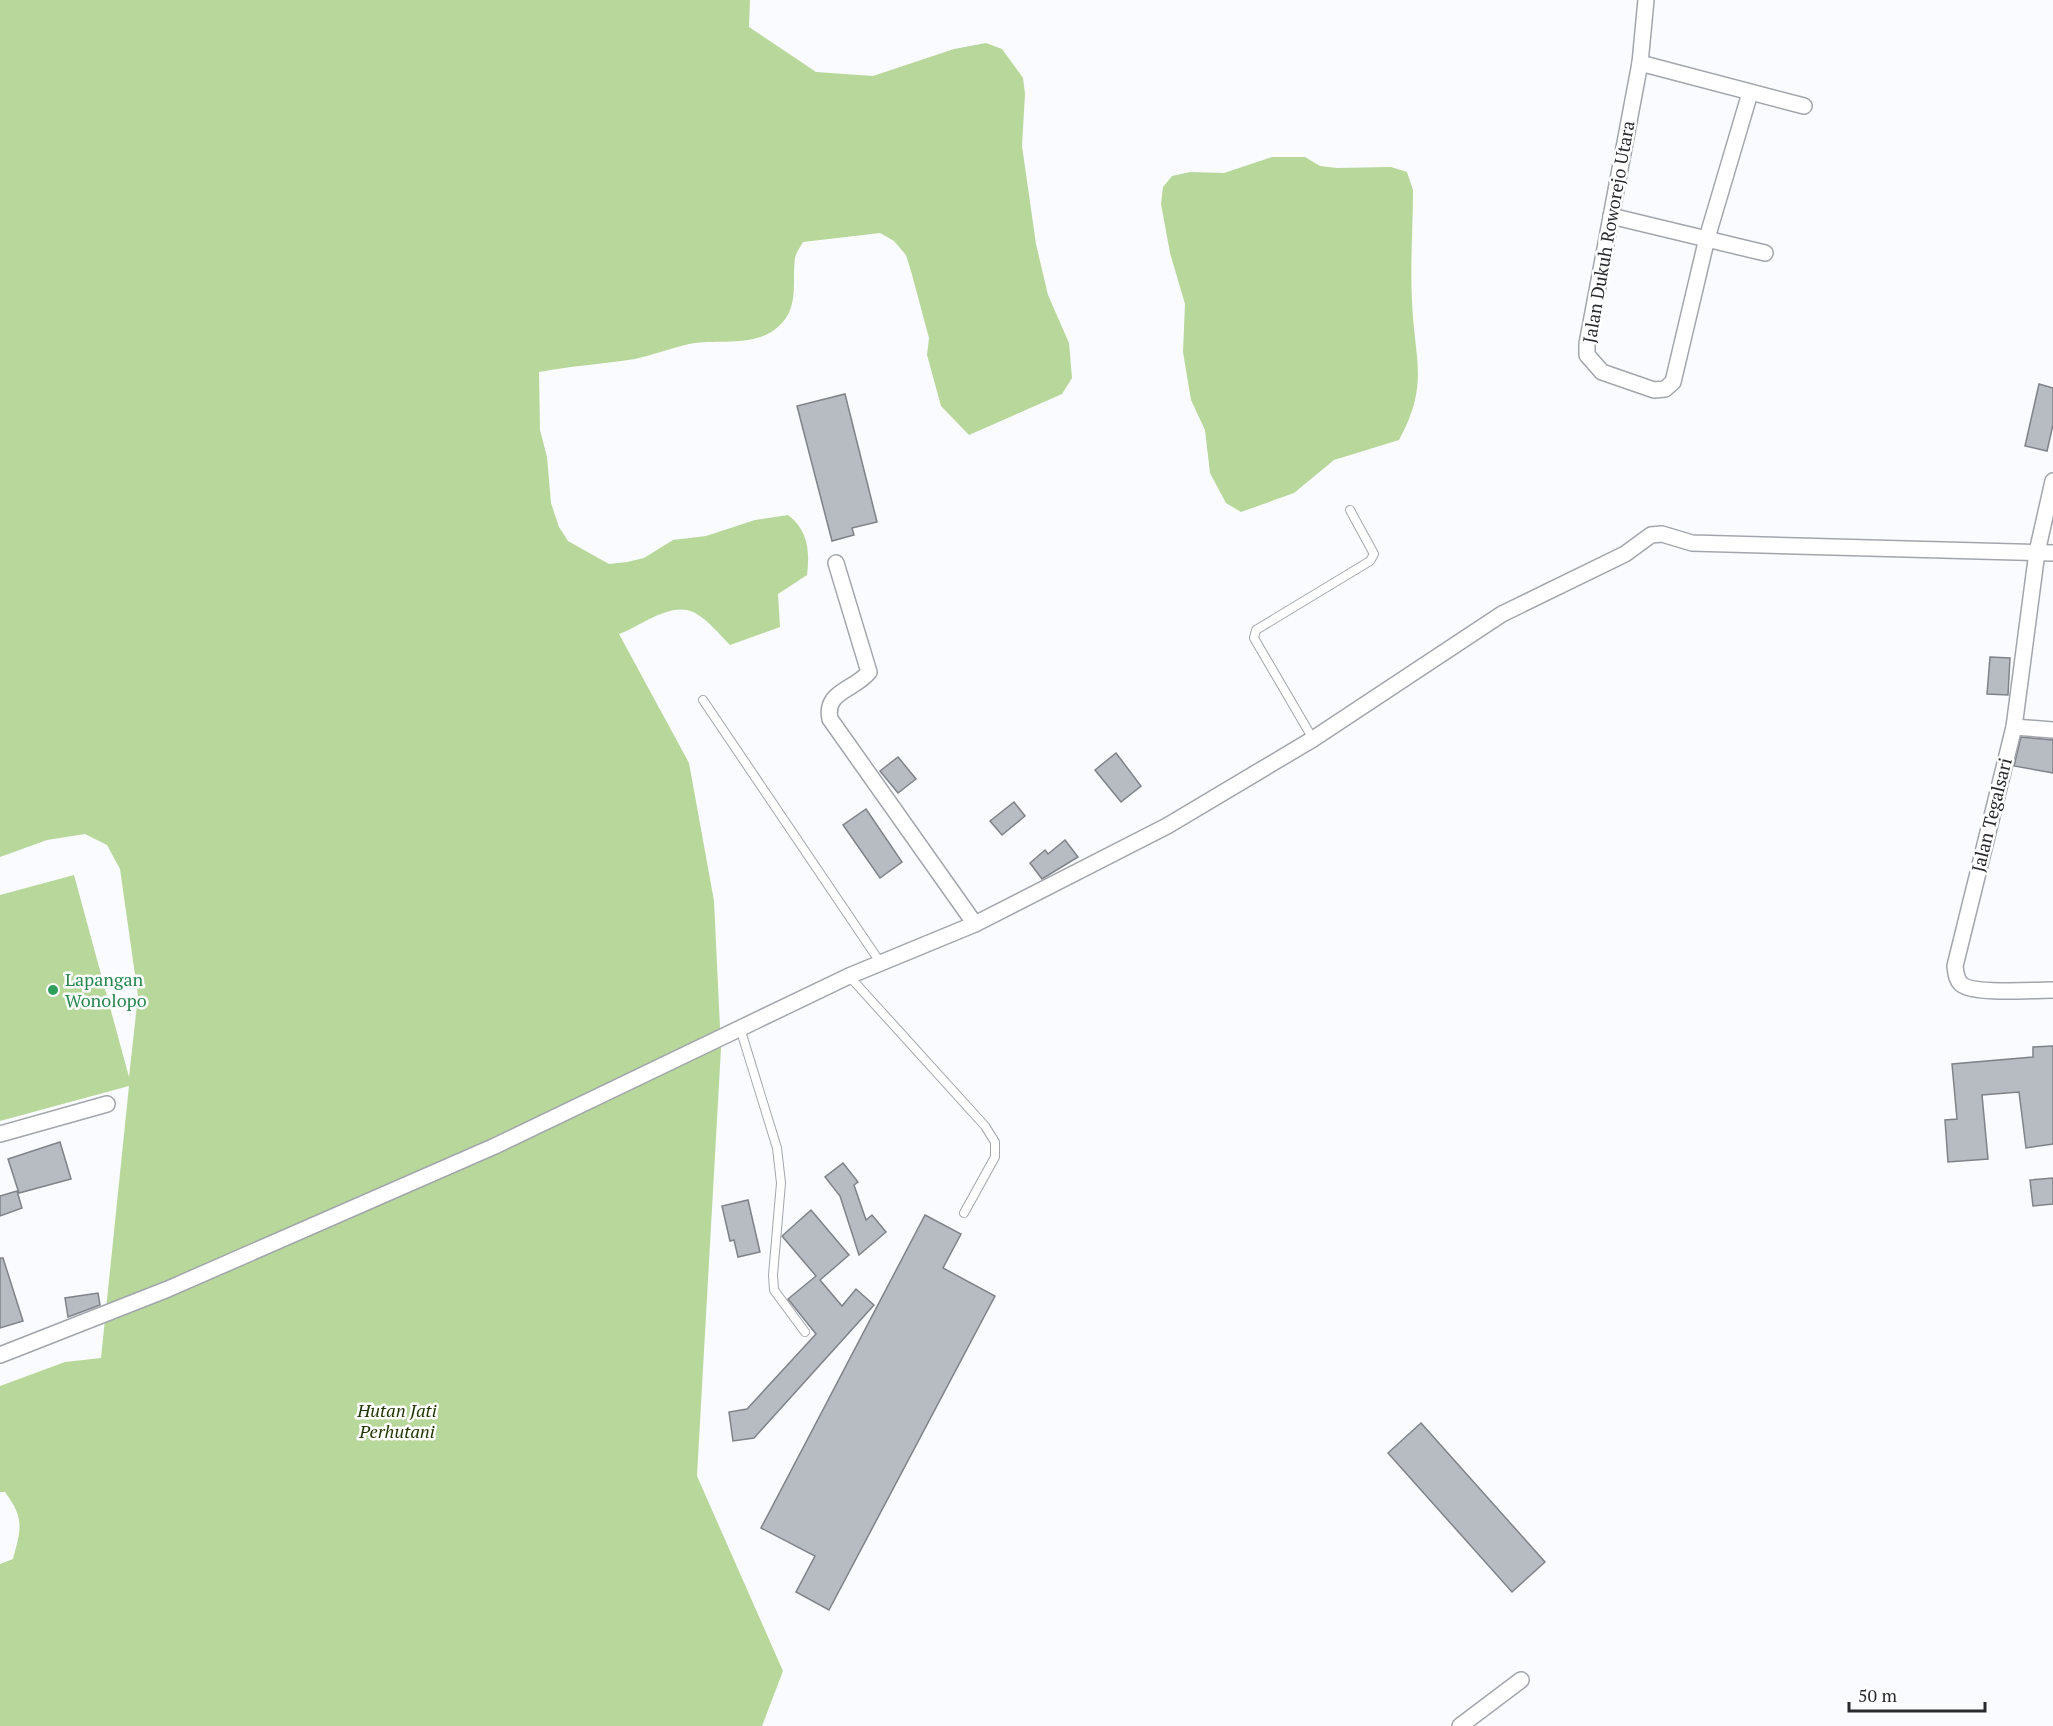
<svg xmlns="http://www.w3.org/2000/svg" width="2053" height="1726" viewBox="0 0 2053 1726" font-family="'PT Serif',serif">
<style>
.green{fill:#b8d79b}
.building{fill:#b7bcc3;stroke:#7f8389;stroke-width:1.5}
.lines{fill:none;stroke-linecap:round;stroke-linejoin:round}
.service-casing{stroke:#a2a6ac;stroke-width:10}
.minor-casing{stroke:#a2a6ac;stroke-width:18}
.service{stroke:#fff;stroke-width:8}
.minor{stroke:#fff;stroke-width:15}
.leisure-dot{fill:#2e9e5b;stroke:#fff;stroke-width:2}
.labels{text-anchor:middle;stroke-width:5;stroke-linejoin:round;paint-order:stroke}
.street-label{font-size:18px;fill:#292a2d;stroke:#fff}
.leisure-label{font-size:18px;fill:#27864d;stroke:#fff;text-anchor:start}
.park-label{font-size:18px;font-style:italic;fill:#1f3501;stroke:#fff}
</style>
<rect width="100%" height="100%" fill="#f9fbfe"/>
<!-- green -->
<g class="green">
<path d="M0 0H750L749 27 816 72 873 76 954 49 986 43 1002 49 1023 78 1025 94 1022 146 1036 244 1048 295 1069 343 1072 378 1062 394 969 435 941 406 927 355 929 338 911 271 906 255 894 241 880 233 803 242C800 247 796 253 795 258 792 281 799 306 781 324 758 349 718 338 689 344 671 348 653 355 635 359 603 364 570 366 539 372L540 430 547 457 551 503 559 527 568 541 609 564 627 562 644 558 673 540 706 536 755 520 788 515C808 530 810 551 807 575L778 594 780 627 730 645C720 635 708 620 695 613 672 600 641 626 619 634L689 763 714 901 721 1048 697 1476 783 1671 762 1726H0V1564L13 1559C21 1529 25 1519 5 1492H0V1386L65 1362 101 1358 129 1086 0 1121V895L74 875 129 1077 138 996 120 869 107 845 85 834 47 840 0 857Z"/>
<path d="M1272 157H1305L1320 166 1337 168 1391 167 1407 172 1413 190C1413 227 1410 264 1412 301 1414 358 1430 384 1399 440L1334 460 1294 493 1241 512 1226 503 1210 473 1205 430 1191 400 1183 352 1185 304 1170 253 1161 204 1163 187 1172 176 1190 172 1224 173Z"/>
</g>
<!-- building -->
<g class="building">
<polygon points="2039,384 2053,388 2053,425 2047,451 2025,446"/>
<polygon points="845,394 877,522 852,528 854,535 832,541 797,406"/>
<polygon points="1990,657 2010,658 2008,695 1987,694"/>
<polygon points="2021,737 2053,740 2053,773 2014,766"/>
<polygon points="1116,753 1141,786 1121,802 1095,770"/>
<polygon points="898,757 916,779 898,793 880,771"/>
<polygon points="1014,802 1025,816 1002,835 990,821"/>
<polygon points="866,809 902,862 880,878 843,825"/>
<polygon points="1065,840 1078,857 1042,879 1030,863 1045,850 1048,854"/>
<polygon points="2053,1046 2053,1144 2026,1148 2019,1092 1982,1095 1988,1159 1948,1162 1945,1120 1957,1119 1952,1064 2033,1057 2033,1047"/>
<polygon points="60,1142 71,1179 19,1193 8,1159"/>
<polygon points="843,1163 858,1182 854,1185 866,1220 872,1215 886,1232 859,1255 840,1196 825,1177"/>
<polygon points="2053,1178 2053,1204 2033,1206 2030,1180"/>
<polygon points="17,1191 22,1208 0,1216 0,1196"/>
<polygon points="748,1200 760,1252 738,1257 734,1240 730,1241 722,1206"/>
<polygon points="811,1210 849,1255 820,1280 842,1306 856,1289 874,1305 754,1438 733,1441 729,1412 747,1409 816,1334 788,1299 816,1276 782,1236"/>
<polygon points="925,1215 961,1234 943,1268 995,1296 829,1610 796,1592 815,1556 761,1528"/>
<polygon points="0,1258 3,1258 23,1321 0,1328"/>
<polygon points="98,1293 100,1305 68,1317 65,1298"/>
<polygon points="1421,1423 1545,1562 1512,1592 1388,1453"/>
</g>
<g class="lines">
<defs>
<g id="service">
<polyline points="703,700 880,962"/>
<polyline points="1313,739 1254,638 1256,630 1370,561 1374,554 1350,510"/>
<polyline points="849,976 985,1126 995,1142 995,1157 964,1213"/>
<polyline points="740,1028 777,1148 781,1183 773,1275 774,1290 805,1332"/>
</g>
<g id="minor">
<polyline points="1646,0 1640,63 1587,344 1587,355 1602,372 1654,390 1665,389 1673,382 1707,238 1750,93"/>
<polyline points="1640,63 1804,106"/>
<polyline points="1611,216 1765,253"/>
<path d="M2053 481 2037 552 2014 727 1955 966C1956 973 1956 979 1961 984 1974 995 2034 990 2053 990"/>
<path d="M836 563 869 672C855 690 824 691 830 719L975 924"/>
<polyline points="2014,727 2053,730"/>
<polyline points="0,1134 107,1104"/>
<polyline points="0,1355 168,1289 495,1146 849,976 975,924 1167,826 1313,739 1502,614 1625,554 1651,535 1662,534 1692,543 2053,553"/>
<polyline points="1460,1726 1521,1680"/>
</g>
</defs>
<!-- service casing -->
<use href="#service" class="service-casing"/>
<!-- minor casing -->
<use href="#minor" class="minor-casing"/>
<!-- service -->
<use href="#service" class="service"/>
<!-- minor -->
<use href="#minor" class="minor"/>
</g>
<!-- markers -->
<circle class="leisure-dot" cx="53" cy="990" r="6"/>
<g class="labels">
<!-- street labels -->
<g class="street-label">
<text transform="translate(1609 232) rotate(-80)" y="6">Jalan Dukuh Roworejo Utara</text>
<text transform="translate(1992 815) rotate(-76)" y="6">Jalan Tegalsari</text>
</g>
<!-- leisure labels -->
<g class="leisure-label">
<text x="65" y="986">Lapangan<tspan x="65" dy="21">Wonolopo</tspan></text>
</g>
<!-- park labels -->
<g class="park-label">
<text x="397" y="1417">Hutan Jati<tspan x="397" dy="21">Perhutani</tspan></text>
</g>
</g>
<!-- scale -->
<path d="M1849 1702v9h136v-9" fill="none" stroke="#292a2d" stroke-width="3"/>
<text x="1858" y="1702" font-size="18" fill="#292a2d" stroke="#ffffff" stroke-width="4.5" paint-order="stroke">50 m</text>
</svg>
